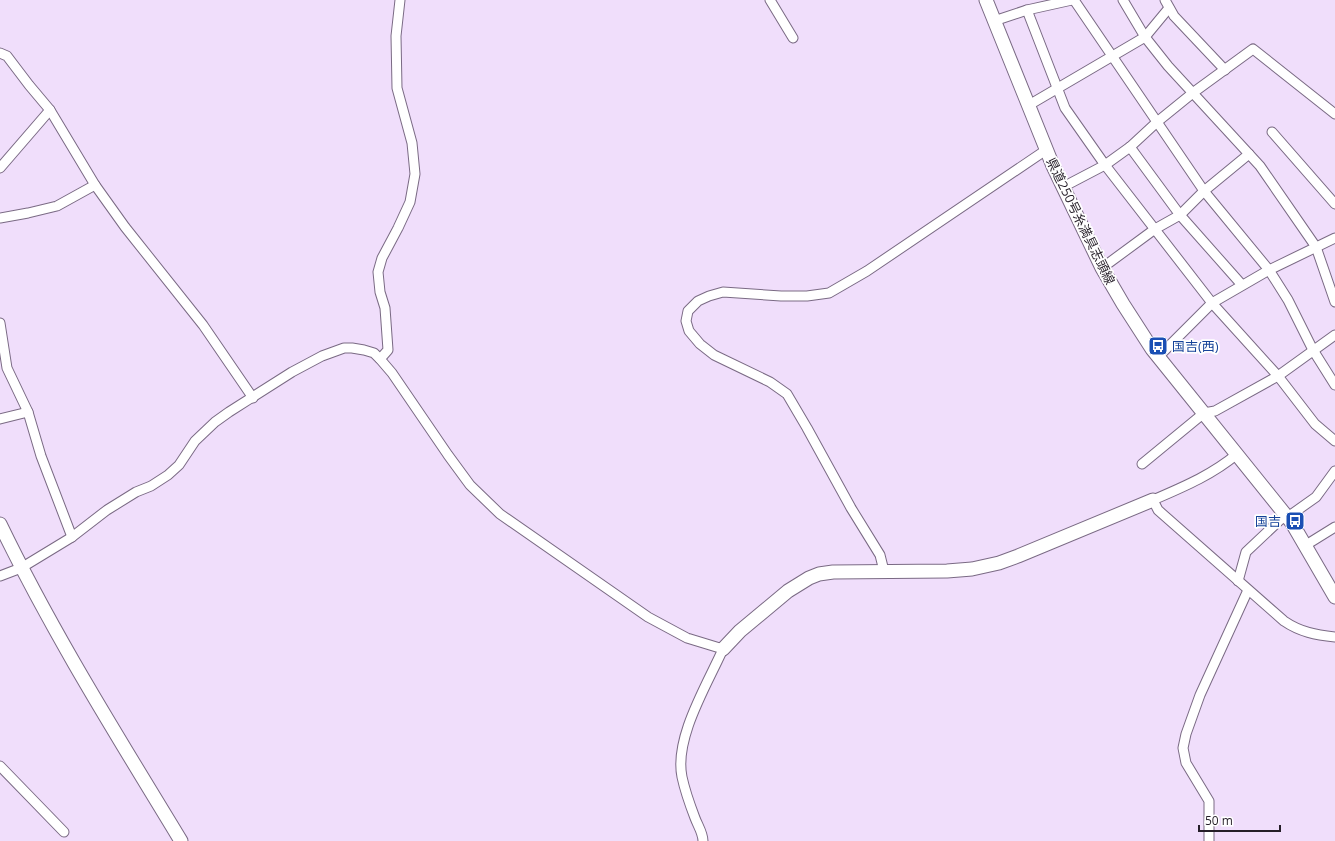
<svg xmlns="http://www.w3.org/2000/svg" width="1335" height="841" viewBox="0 0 1335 841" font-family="'Open Sans','Noto Sans JP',sans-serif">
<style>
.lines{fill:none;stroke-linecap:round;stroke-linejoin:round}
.street-casing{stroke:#7a6a84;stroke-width:11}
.secondary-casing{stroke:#7a6a84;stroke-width:15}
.street{stroke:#fff;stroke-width:9}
.secondary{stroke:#fff;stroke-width:13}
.labels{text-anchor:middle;stroke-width:3.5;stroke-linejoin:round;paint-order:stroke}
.street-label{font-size:13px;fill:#251e28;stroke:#fff}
.transit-label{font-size:13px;fill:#164399;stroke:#fff;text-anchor:start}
</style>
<rect width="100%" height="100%" fill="#f0defb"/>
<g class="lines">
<defs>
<g id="street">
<polyline points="770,0 793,38"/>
<polyline points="1074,0 1204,191 1269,270 1288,300 1313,350 1335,385"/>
<polyline points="1123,0 1145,37 1168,66 1260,166 1316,247 1335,302"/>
<polyline points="1165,0 1174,16 1225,70"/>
<polyline points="1027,10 1065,108 1105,165 1212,303 1278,376 1315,424 1335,441"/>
<polyline points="994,21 1027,10 1072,0"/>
<polyline points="0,53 7,56 29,85 50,110 95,185 125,227 203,325 253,398"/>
<polyline points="1029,105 1145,37 1169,8"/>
<polyline points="1272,132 1335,204"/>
<polyline points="1130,147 1180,215 1242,285"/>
<polyline points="0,168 50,110"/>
<polyline points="1063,187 1105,165 1130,147 1157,122 1194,92 1253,49 1335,114"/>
<polyline points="0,218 28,213 57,206 95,185"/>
<polyline points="1102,268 1155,229 1180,215 1204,191 1249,154"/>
<polyline points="0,323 7,368 28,412 41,456 72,537"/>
<polyline points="1158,357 1212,303 1269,270 1335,238"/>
<polyline points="380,359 388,350 385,308 380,292 378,272 382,258 398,228 410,202 415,174 412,143 397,88 396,36 400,0"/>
<polyline points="0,419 28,412"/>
<path d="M1237 454C1212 475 1183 487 1153 500L1158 510 1284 621C1300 632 1316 635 1335 637"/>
<polyline points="1142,464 1204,413 1215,411 1278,376 1335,335"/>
<polyline points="1306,545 1335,527"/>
<polyline points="884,571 880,555 851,508 807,428 787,394 770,382 714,355 700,344 689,331 686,321 688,311 698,301 709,296 723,292 781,296 807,296 829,293 867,271 1046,150"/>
<path d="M0 576 21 568 72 537 107 510 136 492 151 486 168 475 179 465 195 441 215 422 229 412 292 372 322 356 344 348H352L364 350 374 353 380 359 392 373 448 455 470 485 500 514 648 617 687 638 723 649C707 685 674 738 682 777 685 791 690 805 695 818 698 826 703 833 703 841"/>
<polyline points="1238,581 1246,552 1280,520 1286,516 1292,514 1316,497 1335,471"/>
<polyline points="0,766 64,832"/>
<polyline points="1209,841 1209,801 1186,763 1183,748 1186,734 1200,695 1248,590"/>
</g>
<g id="secondary">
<polyline points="986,0 1053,166 1102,268 1123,304 1152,349 1292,523 1335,597"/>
<path d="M0 524C53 634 118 737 181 841"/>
<polyline points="723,649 740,631 788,591 809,578 819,574 833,572 947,571 972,569 999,563 1018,556 1153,500"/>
</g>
</defs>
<!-- street casing -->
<use href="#street" class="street-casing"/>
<!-- secondary casing -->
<use href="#secondary" class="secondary-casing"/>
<!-- street -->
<use href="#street" class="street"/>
<!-- secondary -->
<use href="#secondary" class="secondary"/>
</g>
<!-- icons -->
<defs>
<symbol id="bus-square" viewBox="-11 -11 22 22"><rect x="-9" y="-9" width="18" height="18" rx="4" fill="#1a4fb4" stroke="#fff"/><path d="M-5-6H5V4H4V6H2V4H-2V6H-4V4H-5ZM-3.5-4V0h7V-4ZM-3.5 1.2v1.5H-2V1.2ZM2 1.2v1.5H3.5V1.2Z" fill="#fff"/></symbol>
</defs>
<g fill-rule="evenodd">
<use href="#bus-square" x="1147" y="335" width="22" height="22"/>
<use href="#bus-square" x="1284" y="510" width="22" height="22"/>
</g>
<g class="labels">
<!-- street labels -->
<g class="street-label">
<text transform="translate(1081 221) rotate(64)" y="5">県道250号糸満具志頭線</text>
</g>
<!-- transit labels -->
<g class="transit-label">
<text x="1172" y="351">国吉(西)</text>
<text x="1281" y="526" text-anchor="end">国吉</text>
</g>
</g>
<!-- scale -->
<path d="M1199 825v6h81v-6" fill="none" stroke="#251e28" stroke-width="2"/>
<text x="1205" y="825" font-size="12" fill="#251e28" stroke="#ffffff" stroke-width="3" paint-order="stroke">50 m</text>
</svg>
